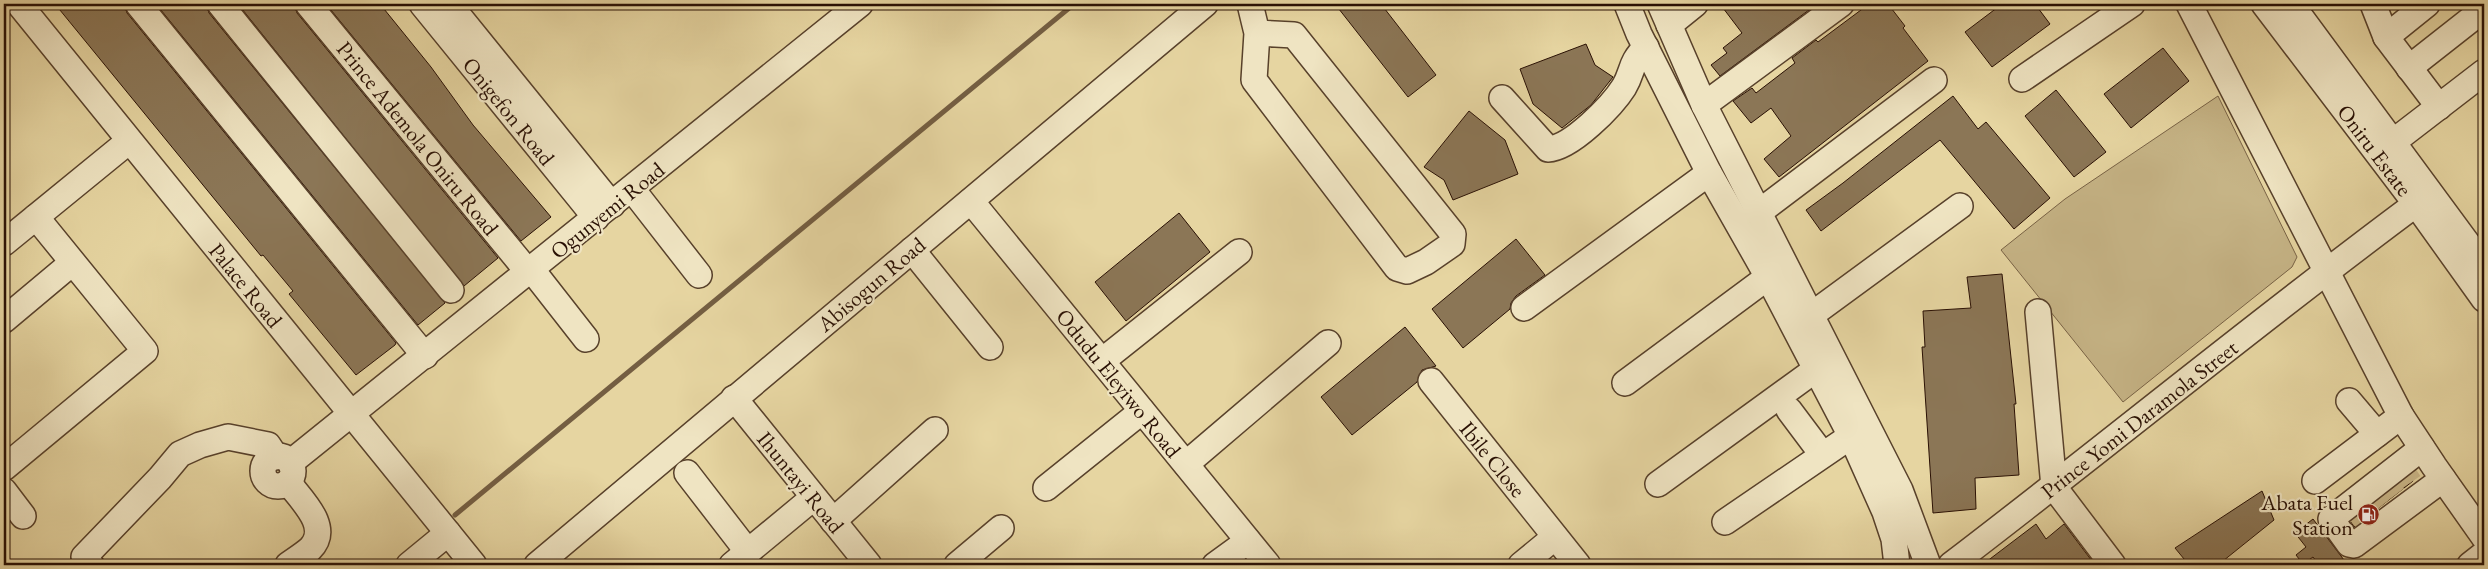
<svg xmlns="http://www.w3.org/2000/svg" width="2488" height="569" viewBox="0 0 2488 569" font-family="'EB Garamond',serif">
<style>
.green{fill:#c6b486;stroke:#786245}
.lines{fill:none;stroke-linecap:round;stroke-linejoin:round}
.stream{stroke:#745e42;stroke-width:5}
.building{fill:#8b7656;stroke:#291004}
.minor-tunnel{stroke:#cab789;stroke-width:25;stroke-dasharray:25 12;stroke-linecap:butt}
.minor-casing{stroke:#58412b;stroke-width:28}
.minor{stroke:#efe4c2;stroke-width:25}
.labels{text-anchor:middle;stroke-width:4.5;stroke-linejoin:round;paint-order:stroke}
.street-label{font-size:22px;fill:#291004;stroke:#efe4c2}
.poi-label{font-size:22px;fill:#291004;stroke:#efe4c2;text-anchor:end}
</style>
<rect width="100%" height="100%" fill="#e6d5a1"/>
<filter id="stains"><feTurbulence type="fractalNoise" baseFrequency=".004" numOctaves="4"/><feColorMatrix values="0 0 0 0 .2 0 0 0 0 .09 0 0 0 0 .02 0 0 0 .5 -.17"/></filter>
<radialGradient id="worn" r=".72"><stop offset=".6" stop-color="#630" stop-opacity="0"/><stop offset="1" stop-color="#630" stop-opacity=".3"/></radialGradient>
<!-- green -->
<polygon class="green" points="2218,96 2297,257 2292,267 2123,402 2001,250 2065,199"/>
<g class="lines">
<!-- stream -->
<polyline class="stream" points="455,515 1074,4"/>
</g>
<!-- building -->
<g class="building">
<polygon points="55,4 124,4 127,13 396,343 395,345 356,375 289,294 293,291 263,255 261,256"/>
<polygon points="156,4 206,4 209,13 445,303 418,325"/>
<polygon points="238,4 294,4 297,13 498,258 464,286"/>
<polygon points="326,4 380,4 431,67 473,125 551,217 521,241"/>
<polygon points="1335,4 1381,4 1436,75 1408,97"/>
<polygon points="1720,4 1817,4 1720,76 1711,65 1727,53 1723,48 1742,33"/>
<polygon points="1869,4 1888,4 1905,26 1903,28 1928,61 1779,177 1764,159 1791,136 1771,108 1751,123 1733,101 1752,88 1756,93 1795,63 1792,58 1816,40 1818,42"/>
<polygon points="2002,4 2035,4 2050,24 1992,67 1965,32"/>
<polygon points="1586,44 1595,65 1613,77 1591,105 1562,128 1533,104 1520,69"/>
<polygon points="2163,48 2189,81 2131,128 2104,94"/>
<polygon points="2056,90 2106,152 2074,177 2025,116"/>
<polygon points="1953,96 1978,129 1986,122 2050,198 2014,229 1940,140 1821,231 1806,210 1843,183"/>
<polygon points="1469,111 1505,140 1518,174 1453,200 1444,180 1424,167"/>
<polygon points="1179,213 1210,252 1126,321 1095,282"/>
<polygon points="1516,239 1545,275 1516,296 1511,303 1510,309 1463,348 1432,309"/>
<polygon points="2002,274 2016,404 2014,404 2019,475 1975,478 1976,509 1933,513 1922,347 1925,347 1923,311 1971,308 1967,277"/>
<polygon points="1405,327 1436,366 1422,370 1417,382 1352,435 1321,397"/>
<polygon points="2410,476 2413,481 2354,527 2351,522"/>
<polygon points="2262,491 2274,520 2218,565 2189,565 2175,548"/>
<polygon points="2313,519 2344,560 2337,565 2319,565 2313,557 2303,564 2296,555 2306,547 2295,533"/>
<polygon points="2036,524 2046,539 2064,524 2095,565 1982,565"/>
</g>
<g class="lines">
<!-- minor-tunnel -->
<g class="minor-tunnel">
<polyline points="2402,471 2410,483"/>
<polyline points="2385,484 2394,496"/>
<polyline points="2369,496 2379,508"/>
<polyline points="2355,507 2365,519"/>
</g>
<defs>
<g id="minor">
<polyline points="19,4 474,565"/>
<polyline points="138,4 425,356"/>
<polyline points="220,4 451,290"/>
<polyline points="308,4 529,273"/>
<polyline points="422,4 596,218"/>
<polyline points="449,4 612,205"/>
<polyline points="1250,4 1257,33 1254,80 1397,268 1407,271 1426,262 1452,244 1453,234 1294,35 1257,33"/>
<polyline points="1627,4 1639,34 1709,173 1768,277 1851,436 1885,512 1894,539 1897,565"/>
<polyline points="1660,4 1704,105 1900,490 1928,565"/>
<polyline points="2189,4 2401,416 2434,466 2484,537"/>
<polyline points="2264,4 2416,204 2484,299"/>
<polyline points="2291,4 2484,266"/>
<polyline points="2373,4 2386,37 2439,107"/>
<polyline points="1669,25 1695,4"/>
<polyline points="2386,37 2427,4"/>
<polyline points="2409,68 2484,9"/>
<polyline points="2022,79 2132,4"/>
<path d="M1502 98 1548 149C1571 148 1612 106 1624 87 1634 70 1629 64 1646 47"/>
<polyline points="1704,105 1841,4"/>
<polyline points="2393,142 2484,72"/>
<polyline points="632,189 699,275"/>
<polyline points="971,201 1268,565"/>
<polyline points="1758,213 1934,80"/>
<polyline points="4,243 129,141"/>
<polyline points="912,250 990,347"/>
<polyline points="532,270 586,339"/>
<polyline points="1524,308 1709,173"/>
<polyline points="2038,312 2054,487 2113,565"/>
<polyline points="1810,316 1960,206"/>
<polyline points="4,320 72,263"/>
<polyline points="1102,361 1239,252"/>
<polyline points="1431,381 1578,565"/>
<polyline points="1625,383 1768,277"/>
<polyline points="734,398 869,565"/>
<polyline points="2349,401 2377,434"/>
<polyline points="1789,410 1822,454"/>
<polyline points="2422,448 2331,519 2349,544 2354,545 2443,479"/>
<circle cx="278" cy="471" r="15"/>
<polyline points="290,463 860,4"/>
<polyline points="1186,464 1328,343"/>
<polyline points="4,468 145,351 36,217"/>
<polyline points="687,473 748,552"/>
<polyline points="2315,481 2401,416"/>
<polyline points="1658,484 1815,370"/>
<polyline points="1046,488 1142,411"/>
<polyline points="4,491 23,516"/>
<polyline points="833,521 935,430"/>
<polyline points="1725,522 1851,436"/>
<polyline points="91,565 84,557 160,478 180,454 200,445 228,437 268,445 276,457"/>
<path d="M288 565C295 560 303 555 310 549 332 527 301 500 288 482"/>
<polyline points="409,565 448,533"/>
<polyline points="537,565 1205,4"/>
<polyline points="732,565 813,498"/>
<polyline points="957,565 1001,528"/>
<polyline points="1215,565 1248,541"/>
<polyline points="1521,565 1555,537"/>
<path d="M1951 565C2107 446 2258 321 2416 204"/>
<polyline points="2470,565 2484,554"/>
</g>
</defs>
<!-- minor casing -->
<use href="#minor" class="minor-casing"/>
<!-- minor -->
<use href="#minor" class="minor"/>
</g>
<!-- icons -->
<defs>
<symbol id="fuel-disc" viewBox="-11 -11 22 22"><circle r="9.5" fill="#8f2418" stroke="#efe4c2"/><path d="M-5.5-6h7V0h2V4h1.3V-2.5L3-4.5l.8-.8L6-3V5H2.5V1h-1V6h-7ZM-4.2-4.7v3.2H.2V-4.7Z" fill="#fff"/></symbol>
</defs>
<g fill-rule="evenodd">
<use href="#fuel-disc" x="2356" y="502" width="25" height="25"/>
</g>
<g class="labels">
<!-- street labels -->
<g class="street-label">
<text transform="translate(509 111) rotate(51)" y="8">Onigefon Road</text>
<text transform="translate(418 138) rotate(51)" y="8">Prince Ademola Oniru Road</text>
<text transform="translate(2375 150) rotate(53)" y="8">Oniru Estate</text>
<text transform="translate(607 210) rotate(-39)" y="8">Ogunyemi Road</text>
<text transform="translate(871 284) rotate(-40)" y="8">Abisogun Road</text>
<text transform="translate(246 285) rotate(51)" y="8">Palace Road</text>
<text transform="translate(1119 383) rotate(51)" y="8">Odudu Eleyiwo Road</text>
<text transform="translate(2139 419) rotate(-38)" y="8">Prince Yomi Daramola Street</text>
<text transform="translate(1493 459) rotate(51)" y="8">Ibile Close</text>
<text transform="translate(801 482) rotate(51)" y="8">Ihuntayi Road</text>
</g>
<!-- poi labels -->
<g class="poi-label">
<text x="2353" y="510">Abata Fuel<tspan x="2353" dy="25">Station</tspan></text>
</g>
</g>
<!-- margin -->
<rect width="2488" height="569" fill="none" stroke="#e6d5a1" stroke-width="20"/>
<rect x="5" y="5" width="2478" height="559" fill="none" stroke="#291004" stroke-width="2.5"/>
<rect x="10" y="10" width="2468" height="549" fill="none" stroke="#291004"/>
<rect width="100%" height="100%" filter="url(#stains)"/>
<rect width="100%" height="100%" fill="url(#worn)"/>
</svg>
